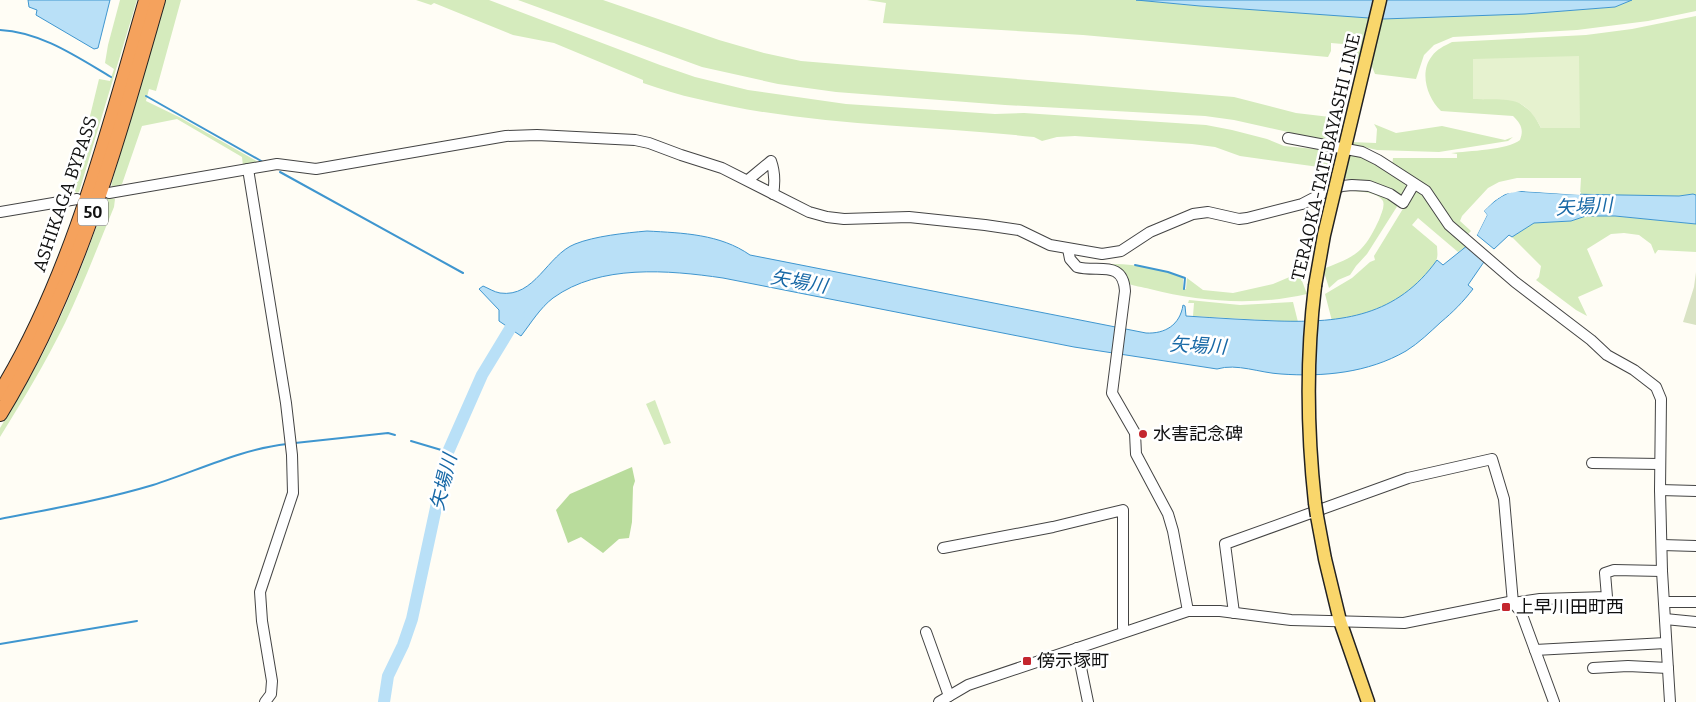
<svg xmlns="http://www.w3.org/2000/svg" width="1696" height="702" viewBox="0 0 1696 702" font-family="Bitter,'Noto Sans JP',serif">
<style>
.green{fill:#d5ebbd;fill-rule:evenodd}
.forest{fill:#b9dc9c}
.cemetery{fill:#d9e3c4}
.pitch{fill:#e6f2cf}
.water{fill:#b9e0f7;stroke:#3f96cf}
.pier{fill:#fffdf5}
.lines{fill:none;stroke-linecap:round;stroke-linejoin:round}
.stream{stroke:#3f96cf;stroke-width:2}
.river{stroke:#b9e0f7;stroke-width:12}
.minor-casing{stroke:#444;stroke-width:12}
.major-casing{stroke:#222;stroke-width:15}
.highway-casing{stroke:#222;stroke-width:16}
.minor{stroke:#fff;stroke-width:10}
.major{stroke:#f9d66b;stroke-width:12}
.highway{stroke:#f5a25d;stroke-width:14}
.major-bridge-casing{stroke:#222;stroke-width:15;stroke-linecap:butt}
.major-bridge{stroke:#f9d66b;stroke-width:12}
.poi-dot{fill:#c4262e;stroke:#fff;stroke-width:2}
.labels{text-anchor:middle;stroke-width:5;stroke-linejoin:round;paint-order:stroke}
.shield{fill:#fff;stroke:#585858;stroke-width:1}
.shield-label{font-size:16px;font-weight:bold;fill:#111}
.street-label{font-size:18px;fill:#111;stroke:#fff}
.poi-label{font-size:18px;fill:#111;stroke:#fff;text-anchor:start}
.water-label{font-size:19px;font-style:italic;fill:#1768a6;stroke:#fff}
</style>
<rect width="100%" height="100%" fill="#fffdf5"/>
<!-- green -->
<g class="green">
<polygon points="120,0 137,0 79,192 76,193 73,186 99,79 110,81 114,69 105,63 108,45"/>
<polygon points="166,0 181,0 156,91 149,89 146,101 181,118 260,163 243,166 242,157 177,119 142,126 122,184 111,189 112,182"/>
<path d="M416 0H489L660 65 695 77 748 90 846 104 995 114 1024 113 1206 125 1232 130 1267 139 1284 146 1336 151 1330 175H1326V168L1240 156 1215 147 1192 144 1075 136 1057 137 1042 141 1034 137C922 125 807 126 698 99 679 95 661 89 643 83V80L554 43 513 35 434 3 431 5Z"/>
<polygon points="518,0 603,0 719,40 764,53 801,61 1234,97 1296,113 1330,117 1328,138 1338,140 1337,143 1234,120 1205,116 1005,105 836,92 778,84 702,67"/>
<polygon points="867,0 1136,0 1200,6 1525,14 1615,7 1632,0 1696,0 1696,11 1648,21 1577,30 1453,37 1434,45 1424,55 1416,79 1375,74 1371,64 1354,57 1347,46 1343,44 1331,43 1331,51 1328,57 1083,35 883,23 886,3"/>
<path d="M1696 16V195L1693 194 1679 196 1580 195 1581 178H1517L1499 182 1488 188 1462 216 1460 221 1471 231 1465 237 1392 166 1393 158H1457V154L1451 153C1468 151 1508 150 1520 140 1524 129 1521 124 1513 116L1441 111C1427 98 1419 72 1432 56 1437 49 1444 46 1452 42L1586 35 1632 29ZM1517 101 1580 128H1541L1533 113Z"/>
<polygon points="1374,124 1396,133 1442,126 1505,140 1513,137 1508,141 1439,152 1377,150 1351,144 1351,142 1376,143 1377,129"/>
<polygon points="1348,153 1360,156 1404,182 1407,188 1404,193 1400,196 1341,177"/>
<path d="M1362 189 1382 193 1398 205 1367 254 1356 266 1350 275 1338 280 1329 288 1323 269C1335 264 1351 259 1361 249 1369 241 1374 230 1379 220 1381 214 1385 207 1383 201 1377 190 1349 191 1339 191Z"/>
<path d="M1417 191H1421L1468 245 1458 252 1418 218 1412 225 1437 246C1437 250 1438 254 1437 258 1436 264 1430 269 1426 274 1403 303 1367 315 1332 321L1325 294 1352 278 1370 262 1375 260 1374 256 1412 194Z"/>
<path d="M107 197 115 199 114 207C98 246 83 285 65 323 46 362 23 400 0 437V428C14 405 28 382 40 359 67 307 88 252 107 197Z"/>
<polygon points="1586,216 1615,216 1696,224 1696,252 1658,250 1655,254 1651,244 1639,235 1624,233 1611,234 1587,249 1603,286 1578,297 1587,316 1576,310 1536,280 1539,277 1541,266 1512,237 1534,223 1571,221"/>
<path d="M1108 264C1134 263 1159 269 1183 277V289H1186L1187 278 1203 290 1233 293 1273 284 1299 273 1307 294C1255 306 1201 302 1150 289 1143 287 1133 286 1127 283 1120 278 1117 268 1108 264Z"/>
<polygon points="1189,300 1240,305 1293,302 1298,322 1193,316 1194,303 1188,303"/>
<polygon points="655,400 671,443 664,445 646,404"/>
</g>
<!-- forest -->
<polygon class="forest" points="632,467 635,481 633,487 632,522 629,538 619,539 603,553 581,537 568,543 556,510 570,494"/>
<!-- cemetery -->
<polygon class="cemetery" points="1696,272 1696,325 1683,322 1694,287"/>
<!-- pitch -->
<path class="pitch" d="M1579 56 1580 128H1541C1523 93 1508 101 1473 99V59Z"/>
<!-- water -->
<g class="water">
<polygon points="28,0 110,0 98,48 94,49 36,15 37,10 29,7"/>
<polygon points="1136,0 1632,0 1615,7 1525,14 1383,19 1200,6"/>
<path d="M1514 191 1565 194 1679 196 1693 194 1696 195V224L1615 216H1586L1571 221 1534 223 1512 237 1509 235 1494 249 1477 235 1487 215 1484 211C1493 202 1501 195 1514 191Z"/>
<path d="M647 231C683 233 720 234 750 255L1146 333C1165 334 1180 325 1183 305L1185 306 1186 316C1217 318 1247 320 1278 321 1343 323 1397 316 1437 260L1443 265 1468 245 1488 256 1468 285 1473 289C1463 302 1453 312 1441 322 1430 332 1419 343 1406 351 1368 373 1323 377 1281 374 1260 373 1237 363 1217 369L1074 347 723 278C668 270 600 264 553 298 540 308 531 323 521 336L499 321V310L479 289 483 286C488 288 494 292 500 293 535 298 547 255 575 244 595 236 625 233 647 231Z"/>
</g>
<!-- pier -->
<polygon class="pier" points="1521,188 1581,192 1580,195 1521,191 1505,194 1494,201 1484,211 1487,215 1477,235 1475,234 1484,215 1482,210 1492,199 1504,192"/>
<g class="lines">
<!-- stream -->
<g class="stream">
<path d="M0 30C41 32 77 57 111 77"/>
<polyline points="146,96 263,162"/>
<polyline points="280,172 463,273"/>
<polyline points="1135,265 1168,272 1185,278 1184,289"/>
<polyline points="411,441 448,452"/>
<polyline points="295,443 388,433 395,435"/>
<path d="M0 519C51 509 103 500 153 485 197 471 241 449 287 444"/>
<polyline points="0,644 137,621"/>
</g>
<!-- river -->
<polyline class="river" points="384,702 388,676 403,645 412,619 448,452 482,375 519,314"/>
<defs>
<g id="minor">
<polyline points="1288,138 1362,152 1378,160 1426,191 1449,225 1515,282 1591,340 1607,355 1634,370 1656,387 1661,399 1660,490 1662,571 1670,702"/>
<polyline points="248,169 286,403 292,455 293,493 260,592 262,621 272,681 271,694 265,702"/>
<path d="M748 180 771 161C775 172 775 183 773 194"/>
<polyline points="109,193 277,164 316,169 506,136 537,135 635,140 649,143 681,155 722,168 809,212 827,217 844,219 909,217 985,225 1019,230 1050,245 1102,254 1121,251 1150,232 1193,214 1208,212 1239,219 1247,218 1302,204 1325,192 1342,186 1352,185 1369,186 1390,194 1403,203 1414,184"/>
<polyline points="0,212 77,199"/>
<path d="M1068 249 1070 259 1077 267C1097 273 1123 259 1125 291L1112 393 1135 433 1136 454 1168 514 1173 531 1188 611"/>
<polyline points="1592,463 1660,464"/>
<polyline points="1660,490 1696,491"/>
<polyline points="1662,545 1696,546"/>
<polyline points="943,548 1053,527 1123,510 1123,627 1124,632"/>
<polyline points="1664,602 1696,602"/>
<polyline points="1234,613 1225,544 1408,478 1492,459 1504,499 1513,603 1540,599 1607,597 1605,573 1614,570 1662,571"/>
<polyline points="1665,619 1696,622"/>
<polyline points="926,632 949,696"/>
<polyline points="1077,648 1088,702"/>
<polyline points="1535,650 1666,643"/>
<polyline points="1593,668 1628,666 1668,668"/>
<polyline points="939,702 968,685 1188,611 1220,611 1291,620 1404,623 1509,602 1513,603 1521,612 1554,702"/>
</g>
<g id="major">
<polyline points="1338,176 1380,0"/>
<path d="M1315 286C1306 359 1307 430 1315 503"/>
<polyline points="1317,516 1325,559 1340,621 1368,702"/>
</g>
<g id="highway">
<path d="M0 393C72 276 108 131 146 0"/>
<path d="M0 414C78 287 117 142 158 0"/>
</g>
</defs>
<!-- minor casing -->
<use href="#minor" class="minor-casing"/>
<!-- major casing -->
<use href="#major" class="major-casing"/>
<!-- highway casing -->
<use href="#highway" class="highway-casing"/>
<!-- minor -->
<use href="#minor" class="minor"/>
<!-- major -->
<use href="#major" class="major"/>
<!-- highway -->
<use href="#highway" class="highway"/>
<defs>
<g id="major-bridge">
<polyline points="1315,286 1324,235 1338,176"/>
<polyline points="1315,503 1317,516"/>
</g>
</defs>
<!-- major-bridge casing -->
<use href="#major-bridge" class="major-bridge-casing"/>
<!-- major-bridge -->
<use href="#major-bridge" class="major-bridge"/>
</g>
<!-- markers -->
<g class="poi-dot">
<circle cx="1143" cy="434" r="5"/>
<rect x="1501" y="602" width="10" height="10" rx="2.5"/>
<rect x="1022" y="656" width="10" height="10" rx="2.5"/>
</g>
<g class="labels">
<!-- shield labels -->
<rect class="shield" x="78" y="198.5" width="30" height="27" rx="4"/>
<g class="shield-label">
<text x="93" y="218">50</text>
</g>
<!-- street labels -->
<g class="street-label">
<text transform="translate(1326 157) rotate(-77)" y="6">TERAOKA-TATEBAYASHI LINE</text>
<text transform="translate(65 194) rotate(-71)" y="6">ASHIKAGA BYPASS</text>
</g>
<!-- poi labels -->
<g class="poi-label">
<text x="1153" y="440">水害記念碑</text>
<text x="1516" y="613">上早川田町西</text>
<text x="1037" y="667">傍示塚町</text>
</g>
<!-- water labels -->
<g class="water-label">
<text transform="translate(1584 206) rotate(-3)" y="7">矢場川</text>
<text transform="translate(799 281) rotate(10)" y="7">矢場川</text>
<text transform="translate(1198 345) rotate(3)" y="7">矢場川</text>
<text transform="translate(443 482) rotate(-76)" y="7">矢場川</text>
</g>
</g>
</svg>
